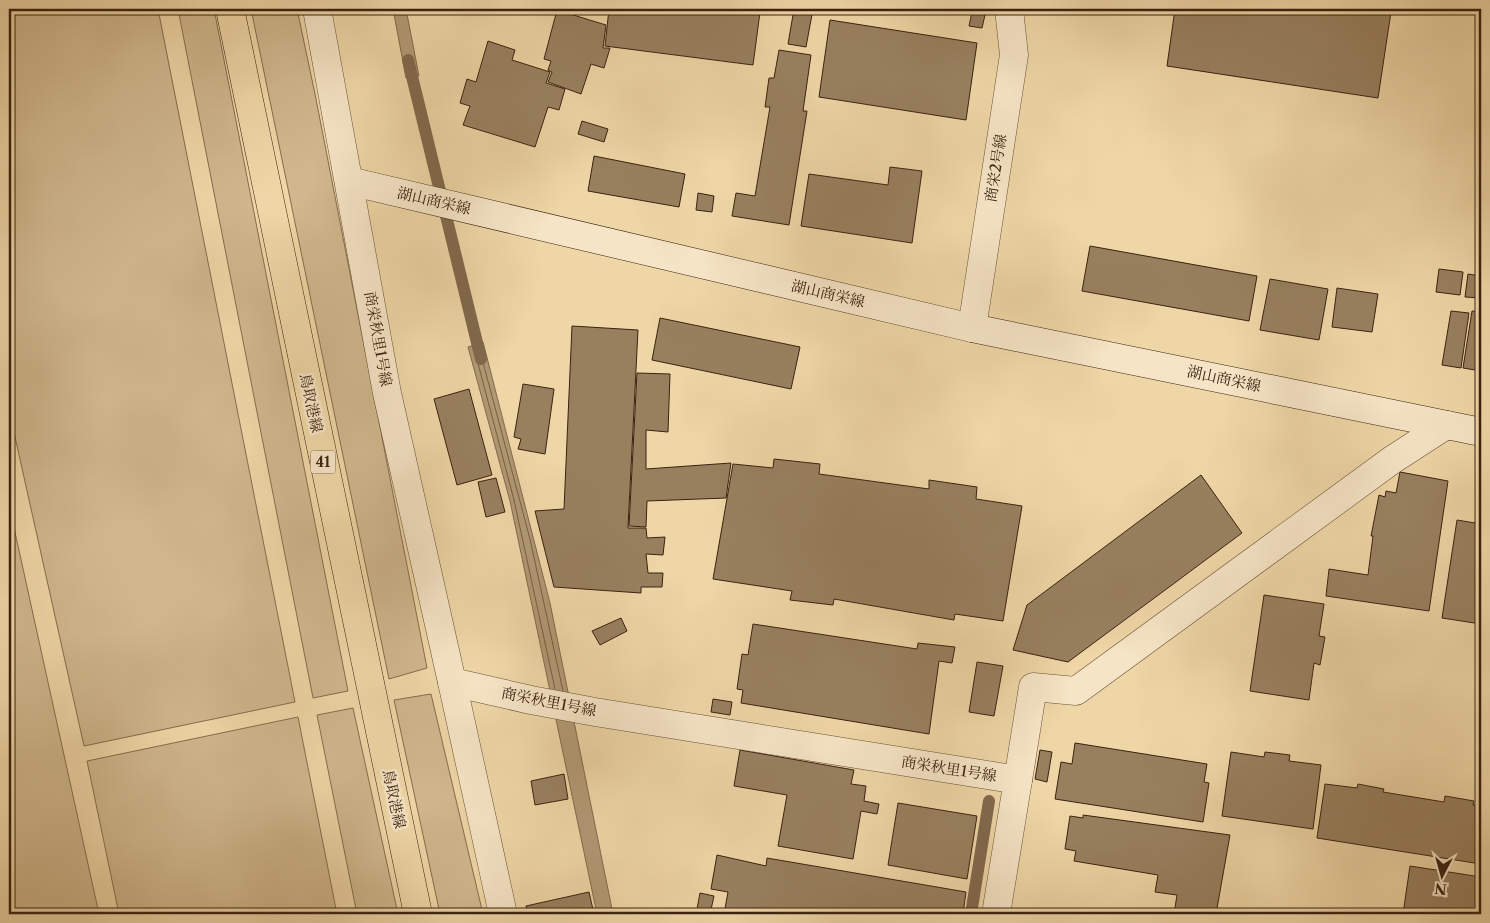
<svg xmlns="http://www.w3.org/2000/svg" width="1490" height="923" viewBox="0 0 1490 923" font-family="'Libre Caslon Text','Noto Serif JP',serif">
<style>
.green{fill:#d0b78d;stroke:#856c50}
.water{fill:#b19974;stroke:#81694d}
.lines{fill:none;stroke-linecap:round;stroke-linejoin:round}
.shore{stroke:#765e43;stroke-width:1}
.stream{stroke:#81694d;stroke-width:12}
.building{fill:#98805f;stroke:#3a2212}
.street-casing{stroke:#674f37;stroke-width:29}
.secondary-casing{stroke:#3a2212;stroke-width:29}
.primary-casing{stroke:#3a2212;stroke-width:29}
.street{stroke:#f5e4c5;stroke-width:28}
.secondary{stroke:#f5e4c5;stroke-width:28}
.primary{stroke:#efd6a6;stroke-width:28}
.labels{text-anchor:middle;stroke-width:5;stroke-linejoin:round;paint-order:stroke}
.shield{fill:#f5e4c5;stroke:#725c48;stroke-width:1}
.shield-label{font-size:14px;font-weight:bold;fill:#3a2212}
.street-label{font-size:15px;fill:#3a2212;stroke:#f5e4c5}
</style>
<rect width="100%" height="100%" fill="#efd6a6"/>
<filter id="stains"><feTurbulence type="fractalNoise" baseFrequency=".004" numOctaves="4"/><feColorMatrix values="0 0 0 0 .2 0 0 0 0 .09 0 0 0 0 .02 0 0 0 .5 -.17"/></filter>
<radialGradient id="worn" r=".72"><stop offset=".6" stop-color="#630" stop-opacity="0"/><stop offset="1" stop-color="#630" stop-opacity=".3"/></radialGradient>
<!-- green -->
<g class="green">
<polygon points="9,9 158,9 295,702 84,746 9,410"/>
<polygon points="178,9 214,9 348,691 313,698"/>
<polygon points="251,9 297,9 315,94 427,668 389,679"/>
<polygon points="9,505 99,914 9,914"/>
<polygon points="431,694 483,914 440,914 394,700"/>
<polygon points="353,708 398,914 357,914 317,715"/>
<polygon points="298,717 337,914 119,914 87,761"/>
</g>
<!-- water -->
<g class="water">
<polygon points="393,9 406,9 419,76 406,78"/>
<polygon points="483,342 550,603 613,914 597,914 510,501 468,347"/>
</g>
<g class="lines">
<!-- shore -->
<polyline class="shore" points="555,689 514,500 475,352 477,349 480,351 530,539 563,691"/>
<!-- stream -->
<g class="stream">
<polyline points="408,60 481,359"/>
<polyline points="971,914 989,801"/>
</g>
</g>
<!-- building -->
<g class="building">
<polygon points="609,9 738,9 760,12 753,65 605,46"/>
<polygon points="794,9 813,9 806,47 788,44"/>
<polygon points="1175,9 1368,9 1391,12 1378,98 1167,66"/>
<polygon points="557,10 606,25 603,48 610,48 604,68 591,64 581,94 548,82 552,72 548,70 551,61 544,59"/>
<polygon points="972,12 985,15 982,28 969,26"/>
<polygon points="830,20 977,43 966,120 819,97"/>
<polygon points="488,41 515,50 512,60 550,72 546,83 565,89 559,110 548,107 535,147 463,125 470,106 460,103 467,79 476,82"/>
<polygon points="779,50 811,55 803,111 807,111 789,225 732,216 736,193 755,196 770,107 765,107 769,78 774,78"/>
<polygon points="582,121 608,129 604,142 578,134"/>
<polygon points="594,156 685,174 679,207 588,191"/>
<polygon points="890,167 922,171 912,243 801,226 809,174 888,185"/>
<polygon points="698,193 714,196 712,212 696,210"/>
<polygon points="1090,246 1257,276 1249,321 1082,291"/>
<polygon points="1439,269 1463,272 1460,295 1436,292"/>
<polygon points="1468,274 1481,276 1481,298 1465,297"/>
<polygon points="1270,279 1328,289 1319,340 1260,330"/>
<polygon points="1337,288 1378,294 1372,332 1332,327"/>
<polygon points="1451,311 1469,313 1461,368 1442,365"/>
<polygon points="1472,311 1481,312 1481,371 1463,368"/>
<polygon points="660,318 800,347 791,389 652,360"/>
<polygon points="572,326 638,330 628,528 646,528 647,538 665,537 663,555 646,554 648,573 663,573 662,587 641,587 641,593 554,587 535,511 564,509"/>
<polygon points="637,373 670,374 668,432 646,430 646,469 731,463 726,498 647,501 646,527 629,526"/>
<polygon points="523,384 554,389 545,454 518,449 521,439 514,437"/>
<polygon points="469,389 492,475 457,485 434,399"/>
<polygon points="774,459 820,464 819,474 929,489 929,480 977,487 976,499 1022,506 1003,621 955,614 954,620 834,599 833,605 790,600 792,591 713,579 733,464 773,468"/>
<polygon points="1400,472 1448,481 1429,611 1326,596 1329,569 1368,575 1373,536 1371,536 1379,495 1385,497 1386,491 1396,493"/>
<polygon points="1201,475 1242,533 1068,662 1013,650 1027,605"/>
<polygon points="496,478 505,512 486,517 478,482"/>
<polygon points="1457,520 1481,524 1481,624 1442,618"/>
<polygon points="1264,595 1324,604 1319,636 1325,637 1320,665 1314,663 1309,700 1250,691"/>
<polygon points="621,618 627,631 600,645 592,631"/>
<polygon points="753,624 917,649 918,643 955,647 952,663 939,661 929,734 741,703 743,690 737,689 742,654 748,655"/>
<polygon points="977,662 1003,666 994,716 969,712"/>
<polygon points="713,699 732,702 730,715 711,712"/>
<polygon points="1075,743 1207,764 1204,782 1209,783 1203,822 1055,799 1061,762 1072,764"/>
<polygon points="740,750 854,770 851,784 866,786 864,801 879,804 877,814 861,811 853,859 778,846 787,795 734,786"/>
<polygon points="1040,750 1052,752 1047,782 1035,779"/>
<polygon points="1231,752 1264,757 1265,752 1290,755 1289,761 1321,765 1313,829 1222,816"/>
<polygon points="564,774 568,799 535,805 531,781"/>
<polygon points="1325,784 1357,788 1358,784 1384,789 1383,792 1444,802 1445,796 1474,801 1473,805 1481,806 1481,864 1317,838"/>
<polygon points="898,803 977,816 967,879 888,865"/>
<polygon points="1083,815 1230,835 1216,914 1174,914 1177,895 1155,892 1158,875 1074,861 1076,851 1065,849 1070,816 1083,818"/>
<polygon points="717,855 766,866 767,858 966,892 963,914 724,914 728,892 711,889"/>
<polygon points="1410,866 1481,877 1481,914 1403,914"/>
<polygon points="589,892 594,914 528,914 526,906"/>
<polygon points="700,893 714,896 710,914 696,914"/>
</g>
<g class="lines">
<defs>
<g id="street">
<polyline points="317,9 387,393 452,682 531,700 595,712 1018,780 996,914"/>
<polyline points="972,328 1014,55 1009,9"/>
<polyline points="452,682 503,914"/>
<polyline points="1018,780 1033,687 1076,691 1392,460 1446,425"/>
</g>
<polyline id="secondary" points="349,181 972,328 1481,432"/>
<polyline id="primary" points="230,9 418,914"/>
</defs>
<!-- street casing -->
<use href="#street" class="street-casing"/>
<!-- secondary casing -->
<use href="#secondary" class="secondary-casing"/>
<!-- primary casing -->
<use href="#primary" class="primary-casing"/>
<!-- street -->
<use href="#street" class="street"/>
<!-- secondary -->
<use href="#secondary" class="secondary"/>
<!-- primary -->
<use href="#primary" class="primary"/>
</g>
<g class="labels">
<!-- shield labels -->
<rect class="shield" x="310.5" y="450.5" width="25" height="23" rx="4"/>
<g class="shield-label">
<text x="323" y="467">41</text>
</g>
<!-- street labels -->
<g class="street-label">
<text transform="translate(996 168) rotate(-81)" y="5">商栄2号線</text>
<text transform="translate(434 201) rotate(13)" y="5">湖山商栄線</text>
<text transform="translate(828 294) rotate(13)" y="5">湖山商栄線</text>
<text transform="translate(378 339) rotate(80)" y="5">商栄秋里1号線</text>
<text transform="translate(1224 379) rotate(12)" y="5">湖山商栄線</text>
<text transform="translate(311 403) rotate(78)" y="5">鳥取港線</text>
<text transform="translate(549 702) rotate(11)" y="5">商栄秋里1号線</text>
<text transform="translate(949 769) rotate(9)" y="5">商栄秋里1号線</text>
<text transform="translate(394 799) rotate(78)" y="5">鳥取港線</text>
</g>
</g>
<!-- margin -->
<rect width="1490" height="923" fill="none" stroke="#efd6a6" stroke-width="30"/>
<rect x="10" y="10" width="1470" height="903" fill="none" stroke="#3a2212" stroke-width="2.5"/>
<rect x="15" y="15" width="1460" height="893" fill="none" stroke="#3a2212"/>
<!-- north arrow -->
<g transform="translate(1442 876) rotate(186)" stroke="#f5e4c5" stroke-width="4" paint-order="stroke">
<path d="M0-4L9 19L0 12L-9 19Z" fill="#3a2212"/>
<text y="-8" font-size="14" font-weight="bold" text-anchor="middle" fill="#3a2212">N</text>
</g>
<rect width="100%" height="100%" filter="url(#stains)"/>
<rect width="100%" height="100%" fill="url(#worn)"/>
</svg>
